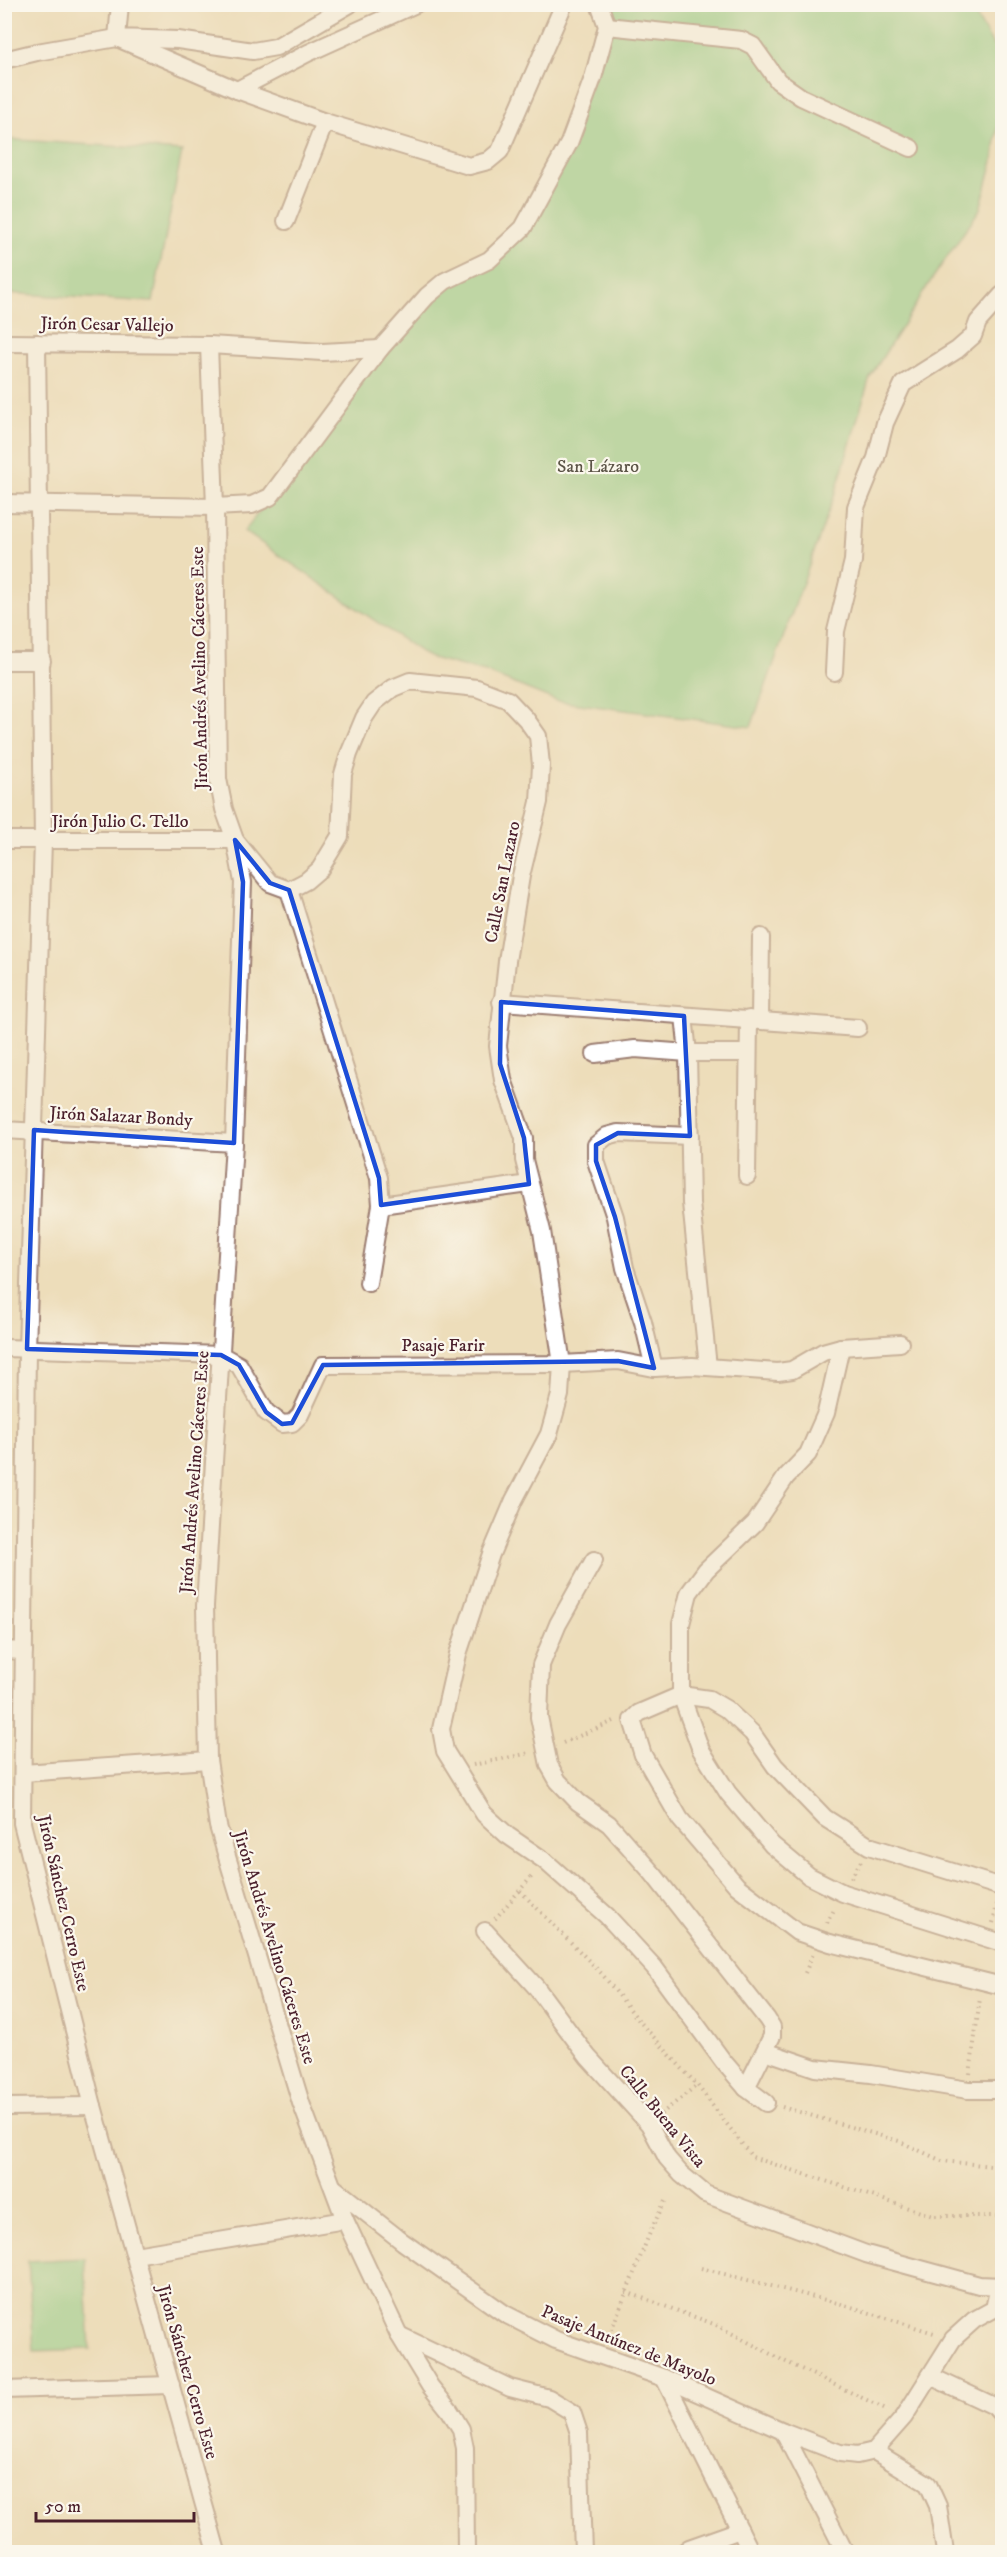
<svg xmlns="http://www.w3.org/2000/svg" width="1007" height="2557" viewBox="0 0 1007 2557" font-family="'IM FELL DW Pica',serif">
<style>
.green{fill:#87ce89;stroke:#68765a;stroke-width:1.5}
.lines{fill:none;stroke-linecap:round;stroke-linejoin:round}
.street-casing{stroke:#9c7e72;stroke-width:20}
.path{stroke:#9c7e72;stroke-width:4;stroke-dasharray:1.5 4.5;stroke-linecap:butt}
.street{stroke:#fff;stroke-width:16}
.marked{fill:none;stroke:#1d4ed8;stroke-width:4.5;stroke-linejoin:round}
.labels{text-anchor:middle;stroke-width:4.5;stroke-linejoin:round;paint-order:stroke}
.street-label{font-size:18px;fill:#4a1f2b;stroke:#fbf7ec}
.park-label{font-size:18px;fill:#5c5447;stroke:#fbf7ec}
</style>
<rect width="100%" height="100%" fill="#fbf7ec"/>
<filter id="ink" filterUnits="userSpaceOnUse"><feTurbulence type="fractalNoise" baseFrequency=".0167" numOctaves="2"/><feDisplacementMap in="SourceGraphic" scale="12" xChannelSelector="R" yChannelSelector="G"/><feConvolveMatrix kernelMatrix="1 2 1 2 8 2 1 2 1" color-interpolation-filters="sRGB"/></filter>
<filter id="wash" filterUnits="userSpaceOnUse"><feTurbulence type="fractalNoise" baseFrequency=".008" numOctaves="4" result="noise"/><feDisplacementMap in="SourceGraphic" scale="24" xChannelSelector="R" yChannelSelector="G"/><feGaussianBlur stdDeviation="1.35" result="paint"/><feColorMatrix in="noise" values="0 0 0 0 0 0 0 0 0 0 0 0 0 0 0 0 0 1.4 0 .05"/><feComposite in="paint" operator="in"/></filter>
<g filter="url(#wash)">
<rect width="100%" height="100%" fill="#edddba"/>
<!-- green -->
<g class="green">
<polygon points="604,5 970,5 1002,61 1002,97 993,161 980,209 930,282 870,377 836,491 751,727 557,701 485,672 428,657 244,531 408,320 503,240 568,139 614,27"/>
<polygon points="5,139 182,151 153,302 5,293"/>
<polygon points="85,2258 90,2349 34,2351 28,2261"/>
</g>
</g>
<g filter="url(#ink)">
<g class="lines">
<defs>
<g id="street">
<polyline points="120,4 117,38 178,40 253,51 276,47 350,4"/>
<polyline points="607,26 741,40 753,46 778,81 801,97 911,148"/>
<polyline points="4,60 37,52 117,38 237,90 325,122 469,166 488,161 500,151 564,4"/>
<polyline points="237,90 308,53 416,4"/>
<polyline points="286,221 325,122"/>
<polyline points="4,343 209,345 322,352 380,349"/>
<polyline points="37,343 43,841 27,1349 22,1823 93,2106 217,2552"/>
<polyline points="209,345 215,507 218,779 224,809 235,840 243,882 234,1143 205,1606 208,1760 218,1826 225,1850 301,2103 345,2220 399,2335 430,2386 450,2411 461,2429 465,2448 466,2552"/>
<polyline points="4,503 215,507 252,505 270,497 380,349 427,296 445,281 489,260 523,228 569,143 593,78 607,26 599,4"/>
<polyline points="4,661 42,661"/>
<polyline points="834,672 836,631 853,561 856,507 876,458 885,423 903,384 957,350 973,336 978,322 1002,295"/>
<polyline points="4,840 235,840 270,883 289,890 306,881 320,869 340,836 343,774 349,754 364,718 374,703 393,688 410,681 477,688 508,700 526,719 538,736 541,765 539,802 521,876 507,961 498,1046 503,1080 524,1138 524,1160 542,1231 562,1364 560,1395 549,1434 514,1500 491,1554 458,1654 441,1729 445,1751 484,1814 507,1835 545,1861 607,1916 654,1967 723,2061 746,2088 766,2103"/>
<polyline points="289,890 379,1178 381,1205 368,1283"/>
<polyline points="501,1002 858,1028"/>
<polyline points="684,1016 688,1053 691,1203 708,1367"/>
<polyline points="760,1020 761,937"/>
<polyline points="595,1054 635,1049 688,1053 747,1053"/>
<polyline points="4,1130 234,1143"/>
<polyline points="747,1176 749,1019"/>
<polyline points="381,1205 529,1184"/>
<polyline points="841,1347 826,1413 808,1454 786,1477 755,1523 706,1570 689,1593 681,1624 681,1695 701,1750 728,1793 772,1845 809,1876 843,1893 1002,1943"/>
<polyline points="4,1348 221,1355 239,1365 266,1412 282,1424 292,1423 300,1415 323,1365 562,1364 618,1361 654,1368 692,1366 778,1372 792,1370 823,1352 841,1347 900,1343"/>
<polyline points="654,1368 643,1322 625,1268 615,1217 596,1161 596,1145 607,1136 618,1133 690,1136"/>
<polyline points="594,1560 558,1624 541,1665 539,1717 549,1765 558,1781 578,1802 609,1824 654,1875 767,2019 772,2027 772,2036 746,2088"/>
<polyline points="4,1650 24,1651"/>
<polyline points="23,1773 208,1760"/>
<polyline points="1001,1887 869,1846 825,1818 775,1766 752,1733 726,1709 709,1699 681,1695 639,1713 632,1720 643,1755 680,1819 737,1886 797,1932 830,1943 1002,1986"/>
<polyline points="485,1931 536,1987 588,2057 649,2124 667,2158 681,2174 705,2194 866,2254 979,2285 1002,2286"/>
<polyline points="765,2051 815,2068 871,2074 968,2090 1002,2090"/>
<polyline points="4,2107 93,2106"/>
<polyline points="333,2187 403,2242 505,2314 556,2340 664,2378 783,2431 840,2453 857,2455 874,2451 904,2417 953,2339 974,2320 994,2309 999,2286"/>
<polyline points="135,2255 345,2220"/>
<polyline points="399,2335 510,2388 549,2398 572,2412 579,2433 583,2552"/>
<polyline points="930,2376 994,2406 1002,2415"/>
<polyline points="664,2378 751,2552"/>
<polyline points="4,2390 171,2385"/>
<polyline points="783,2431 845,2552"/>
<polyline points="874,2451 928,2484 938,2506 945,2552"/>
<polyline points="684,2552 689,2548 740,2530"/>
</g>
</defs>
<!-- street casing -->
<use href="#street" class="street-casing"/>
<!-- path -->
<g class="path">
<polyline points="563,1743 614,1721"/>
<polyline points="473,1765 530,1753"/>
<polyline points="851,1878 861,1861"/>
<polyline points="520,1891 602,1974 640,2022 697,2085 752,2157 933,2216 1002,2216"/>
<polyline points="495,1919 533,1875"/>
<polyline points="827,1923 835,1908"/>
<polyline points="993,1923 997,1904"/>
<polyline points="805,1973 813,1954"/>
<polyline points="970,2074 980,1998"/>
<polyline points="782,2107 899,2141 942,2161 1002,2167"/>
<polyline points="661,2114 697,2085"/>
<polyline points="701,2268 845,2305 937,2334"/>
<polyline points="626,2292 714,2324 782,2360 888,2410"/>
<polyline points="607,2341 651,2230 666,2199"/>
</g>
<!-- street -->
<use href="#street" class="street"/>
</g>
</g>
<!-- marked area -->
<path d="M0 0H1007V2557H0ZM235 840 270 883 289 890 379 1178 381 1205 529 1184 524 1138 500 1064 501 1002 684 1016 690 1136 618 1133 596 1145V1161L615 1217 654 1368 618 1361 323 1365 292 1423 282 1424 266 1412 239 1365 221 1355 27 1349 34 1130 234 1143 243 882Z" fill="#edddba" fill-opacity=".55" fill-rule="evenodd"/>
<path class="marked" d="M235 840 270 883 289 890 379 1178 381 1205 529 1184 524 1138 500 1064 501 1002 684 1016 690 1136 618 1133 596 1145V1161L615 1217 654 1368 618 1361 323 1365 292 1423 282 1424 266 1412 239 1365 221 1355 27 1349 34 1130 234 1143 243 882Z"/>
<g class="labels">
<!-- street labels -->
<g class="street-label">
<text transform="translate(107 324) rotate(1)" y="6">Jirón Cesar Vallejo</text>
<text transform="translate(199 668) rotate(-91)" y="6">Jirón Andrés Avelino Cáceres Este</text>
<text x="120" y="827">Jirón Julio C. Tello</text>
<text transform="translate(502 882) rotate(-79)" y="6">Calle San Lazaro</text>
<text transform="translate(121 1116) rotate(3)" y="6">Jirón Salazar Bondy</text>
<text x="443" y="1351">Pasaje Farir</text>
<text transform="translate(194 1472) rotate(-86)" y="6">Jirón Andrés Avelino Cáceres Este</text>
<text transform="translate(64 1903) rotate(77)" y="6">Jirón Sánchez Cerro Este</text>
<text transform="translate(275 1947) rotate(73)" y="6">Jirón Andrés Avelino Cáceres Este</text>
<text transform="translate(663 2116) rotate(51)" y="6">Calle Buena Vista</text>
<text transform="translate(629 2345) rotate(22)" y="6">Pasaje Antúnez de Mayolo</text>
<text transform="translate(188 2372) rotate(74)" y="6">Jirón Sánchez Cerro Este</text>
</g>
<!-- park labels -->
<g class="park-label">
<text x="598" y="472">San Lázaro</text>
</g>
</g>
<!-- margin -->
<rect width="1007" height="2557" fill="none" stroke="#fbf7ec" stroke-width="24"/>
<!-- scale -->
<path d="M36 2512v9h158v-9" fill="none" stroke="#4a1f2b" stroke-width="3"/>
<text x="45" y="2512" font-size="18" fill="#4a1f2b" stroke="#fbf7ec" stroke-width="4.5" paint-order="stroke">50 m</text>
</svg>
